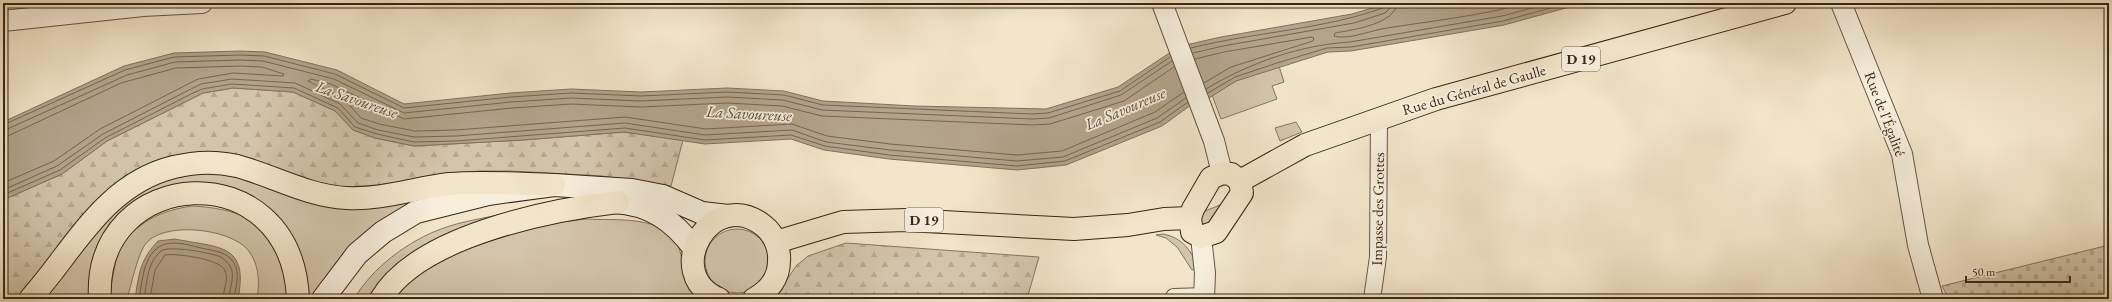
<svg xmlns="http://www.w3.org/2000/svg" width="2112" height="302" viewBox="0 0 2112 302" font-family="'EB Garamond',serif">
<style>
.green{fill:#d3c5ab;stroke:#867660}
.forest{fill:url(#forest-firs);stroke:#867660}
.cemetery{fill:url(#cemetery-stones);stroke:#867660}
.water{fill:#b3a48c;stroke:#82725d}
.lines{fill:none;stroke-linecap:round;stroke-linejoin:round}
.shore{stroke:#766551;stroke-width:1}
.minor-casing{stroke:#675643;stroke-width:18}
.tertiary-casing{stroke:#675643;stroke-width:22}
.secondary-casing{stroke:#392616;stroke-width:24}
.primary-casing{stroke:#392616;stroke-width:24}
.motorway-casing{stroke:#392616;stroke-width:24}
.minor{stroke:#f7eedc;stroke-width:16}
.tertiary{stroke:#f7eedc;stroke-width:20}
.secondary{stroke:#f7eedc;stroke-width:22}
.primary{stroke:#f2e5c9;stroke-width:22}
.motorway{stroke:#f2e5c9;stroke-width:22}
.labels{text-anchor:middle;stroke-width:3.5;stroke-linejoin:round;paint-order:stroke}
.shield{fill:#f7eedc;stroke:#726251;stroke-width:1}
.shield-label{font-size:14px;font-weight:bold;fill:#392616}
.street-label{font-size:15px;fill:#392616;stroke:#f7eedc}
.water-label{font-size:16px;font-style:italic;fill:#5e4c39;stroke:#f7eedc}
</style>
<defs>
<pattern id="forest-firs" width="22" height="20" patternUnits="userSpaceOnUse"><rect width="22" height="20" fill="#d3c5ab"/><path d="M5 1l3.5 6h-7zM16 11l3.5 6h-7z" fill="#b6a992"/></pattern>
<pattern id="cemetery-stones" width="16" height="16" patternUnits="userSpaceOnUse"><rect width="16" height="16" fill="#d3c5ab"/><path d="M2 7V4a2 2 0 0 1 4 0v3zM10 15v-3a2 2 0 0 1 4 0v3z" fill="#b6a992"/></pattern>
</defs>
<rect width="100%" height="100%" fill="#f2e5c9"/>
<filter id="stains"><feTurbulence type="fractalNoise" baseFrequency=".005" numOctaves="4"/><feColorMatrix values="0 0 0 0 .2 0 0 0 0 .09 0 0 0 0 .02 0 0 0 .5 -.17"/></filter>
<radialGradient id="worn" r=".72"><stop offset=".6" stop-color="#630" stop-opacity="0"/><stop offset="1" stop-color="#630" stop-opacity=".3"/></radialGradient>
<!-- green -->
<g class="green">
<polygon points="1279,66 1284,82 1272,86 1277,99 1221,119 1212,95 1236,81"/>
<polygon points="1296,122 1302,132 1280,141 1275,128"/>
<polygon points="192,173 229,174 282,193 453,192 422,204 316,299 305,299 289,237 199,186 102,241 93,262 91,299 42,299 96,228 146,187"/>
<polygon points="1230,201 1212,223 1200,226 1200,213"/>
<path d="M192 206C214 207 246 212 262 228 265 231 268 237 270 241 282 259 289 277 287 299H257C260 282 259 264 248 250 230 228 160 220 144 246 137 258 131 285 127 299H109C111 288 115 259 119 251 134 222 163 210 192 206Z"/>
<path d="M507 213 372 299H354C372 268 408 241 441 229 462 221 486 218 507 213Z"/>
<path d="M587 219C617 221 665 214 679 248 683 259 684 271 689 281 692 287 697 293 701 299H394L401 287 419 274 459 252 536 225Z"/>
<circle cx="737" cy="261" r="32"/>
<path d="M1163 234C1183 238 1191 250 1198 268L1192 270 1177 247 1166 238 1156 235Z"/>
</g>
<!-- forest -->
<g class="forest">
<polygon points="233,88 293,92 336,111 353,130 375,138 414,146 523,140 624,132 683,140 671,186 602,176 511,171 479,171 378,185 332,188 180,156 35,278 15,299 3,299 3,200 62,174 107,141 203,93"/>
<polygon points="846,243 1039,257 1027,299 774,299 796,266 808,256"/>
</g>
<!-- cemetery -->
<polygon class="cemetery" points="2109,245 2109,299 1949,299 1942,286"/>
<!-- water -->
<g class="water">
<polygon points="1389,3 1584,3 1504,25 1351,51 1328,52 1236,81 1209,98 1191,105 1162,126 1066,165 1017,170 889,159 824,150 791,139 705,144 624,132 523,140 414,146 375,138 353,130 335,111 293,92 233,88 203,93 107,141 62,174 3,200 3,122 124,66 174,53 240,51 265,52 337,70 404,104 510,93 571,89 641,92 727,88 784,91 823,101 915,106 1046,109 1118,87 1171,52 1190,44 1221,37 1352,14"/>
<path d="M175 239C219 248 249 243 238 299H135C139 273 140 260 158 241Z"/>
</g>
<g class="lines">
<!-- shore -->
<g class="shore">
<path d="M1397 3C1396 24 1352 30 1335 33L1334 36C1346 40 1368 32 1381 29 1430 21 1480 16 1528 3"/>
<path d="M1191 48C1254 32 1321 30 1383 8L1386 3"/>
<polyline points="1193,53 1223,46 1354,23 1385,13 1389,9 1391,3"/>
<polyline points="1195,59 1224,52 1312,37 1314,38 1313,41 1231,67 1204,83"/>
<polyline points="1174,67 1124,101 1050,124 1032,125 822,116 782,106 727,103 641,107 571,104 512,108 404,119 331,84 311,79 308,81 344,99 361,118 379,124 415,131 456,130 625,117 706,129 792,124 827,136 890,144 1017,155 1062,151 1155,112 1184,92"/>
<path d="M1206 89C1249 63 1300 45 1350 42L1502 16 1551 3"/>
<polyline points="1208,93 1235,77 1277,63 1327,48 1351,47 1503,21 1569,3"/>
<polyline points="3,125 125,70 174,57 240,55 264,56 335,74 404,108 511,97 571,93 641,96 727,92 784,95 823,105 1032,114 1048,113 1120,91 1170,57"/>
<polyline points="3,131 127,75 175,62 240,60 263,61 334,79 404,113 511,102 571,98 641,101 727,97 783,100 822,110 1032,119 1049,118 1121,95 1172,61"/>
<polyline points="3,137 10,135 121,83 176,68 240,66 262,67 284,74 283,76 233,73 198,79 100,129 54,161 3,183"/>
<polyline points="3,190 57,166 103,134 187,91 201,84 232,79 295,83 340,104 358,123 378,130 414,137 456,136 625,123 705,135 792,130 826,142 890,150 1017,161 1063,157 1157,118 1186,98"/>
<polyline points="3,195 60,170 105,138 189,95 202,89 232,84 294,88 338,108 355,127 377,134 414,142 456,141 625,128 705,140 791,135 825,146 889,155 1017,166 1065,161 1160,122 1188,102"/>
<path d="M139 299C143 277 144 243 174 243 183 243 193 246 201 248 213 251 227 251 234 263 241 274 235 288 234 299"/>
<path d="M144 299C147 282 147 263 161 251 168 245 213 253 221 257 223 259 229 263 230 266 236 276 229 288 229 299"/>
<path d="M150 299 155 270 165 255C176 253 218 259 224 269 230 278 223 290 223 299"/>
</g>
<defs>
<g id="minor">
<polyline points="1173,299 1174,297 1205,296"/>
<polyline points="1372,299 1378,257 1379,119"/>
</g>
<g id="tertiary">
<polyline points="1162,3 1214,141 1222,173"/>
<polyline points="1841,3 1902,154 1918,245 1933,299"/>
<polyline points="3,21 143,6 202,3"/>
<polyline points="1201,237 1205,273 1204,299"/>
</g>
<g id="secondary">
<path d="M614 202C650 204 673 220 694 248"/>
<polyline points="323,299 357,254 383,232 416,212 488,194 554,185 632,190 663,196 702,213 728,216"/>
</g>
<g id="primary">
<polygon points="1222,173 1231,174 1240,181 1242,193 1216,232 1201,237 1192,232 1190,218 1193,209 1211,178"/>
<polyline points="1240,181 1305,145 1436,99 1785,3"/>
<polyline points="776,242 843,222 906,220 1074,229 1128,225 1164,219 1190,218"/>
<path d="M719 299C660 274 712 184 764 226 774 234 780 248 779 261 779 278 769 291 754 299"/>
</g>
<g id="motorway">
<path d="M30 299C74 250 104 184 174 167 194 162 216 161 237 166 274 176 307 196 347 198 381 200 415 188 449 184 484 181 519 184 554 185"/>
<path d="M100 299C92 165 292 151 298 299"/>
<path d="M381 299C418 236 549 210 618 202"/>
</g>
</defs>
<!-- minor casing -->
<use href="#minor" class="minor-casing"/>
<!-- tertiary casing -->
<use href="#tertiary" class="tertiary-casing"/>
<!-- secondary casing -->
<use href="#secondary" class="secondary-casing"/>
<!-- primary casing -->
<use href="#primary" class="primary-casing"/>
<!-- motorway casing -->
<use href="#motorway" class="motorway-casing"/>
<!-- minor -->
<use href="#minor" class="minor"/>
<!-- tertiary -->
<use href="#tertiary" class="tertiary"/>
<!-- secondary -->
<use href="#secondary" class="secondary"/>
<!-- primary -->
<use href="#primary" class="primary"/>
<!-- motorway -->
<use href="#motorway" class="motorway"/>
</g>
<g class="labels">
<!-- shield labels -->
<g class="shield">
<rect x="1562" y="47" width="38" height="24" rx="3"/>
<rect x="905" y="208" width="38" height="24" rx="3"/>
</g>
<g class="shield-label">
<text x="1581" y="64">D 19</text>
<text x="924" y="225">D 19</text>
</g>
<!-- street labels -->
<g class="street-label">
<text transform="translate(1474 90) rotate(-16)" y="5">Rue du Général de Gaulle</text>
<text transform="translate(1885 114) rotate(69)" y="5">Rue de l'Égalité</text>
<text transform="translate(1378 209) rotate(-89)" y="5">Impasse des Grottes</text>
</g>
<!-- water labels -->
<g class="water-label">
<text transform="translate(357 99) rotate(19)" y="6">La Savoureuse</text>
<text transform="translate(1125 108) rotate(-23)" y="6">La Savoureuse</text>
<text transform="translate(749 113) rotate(3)" y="6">La Savoureuse</text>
</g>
</g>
<!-- margin -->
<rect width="2112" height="302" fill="none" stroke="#f2e5c9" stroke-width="16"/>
<rect x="4" y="4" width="2104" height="294" fill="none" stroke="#392616" stroke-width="2"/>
<rect x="8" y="8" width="2096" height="286" fill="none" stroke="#392616"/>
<!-- scale -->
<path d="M1966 276v6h104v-6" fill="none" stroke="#392616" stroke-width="2"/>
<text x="1972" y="276" font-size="12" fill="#392616" stroke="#f7eedc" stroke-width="3" paint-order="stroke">50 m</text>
<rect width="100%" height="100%" filter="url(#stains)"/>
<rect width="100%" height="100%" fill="url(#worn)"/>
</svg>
